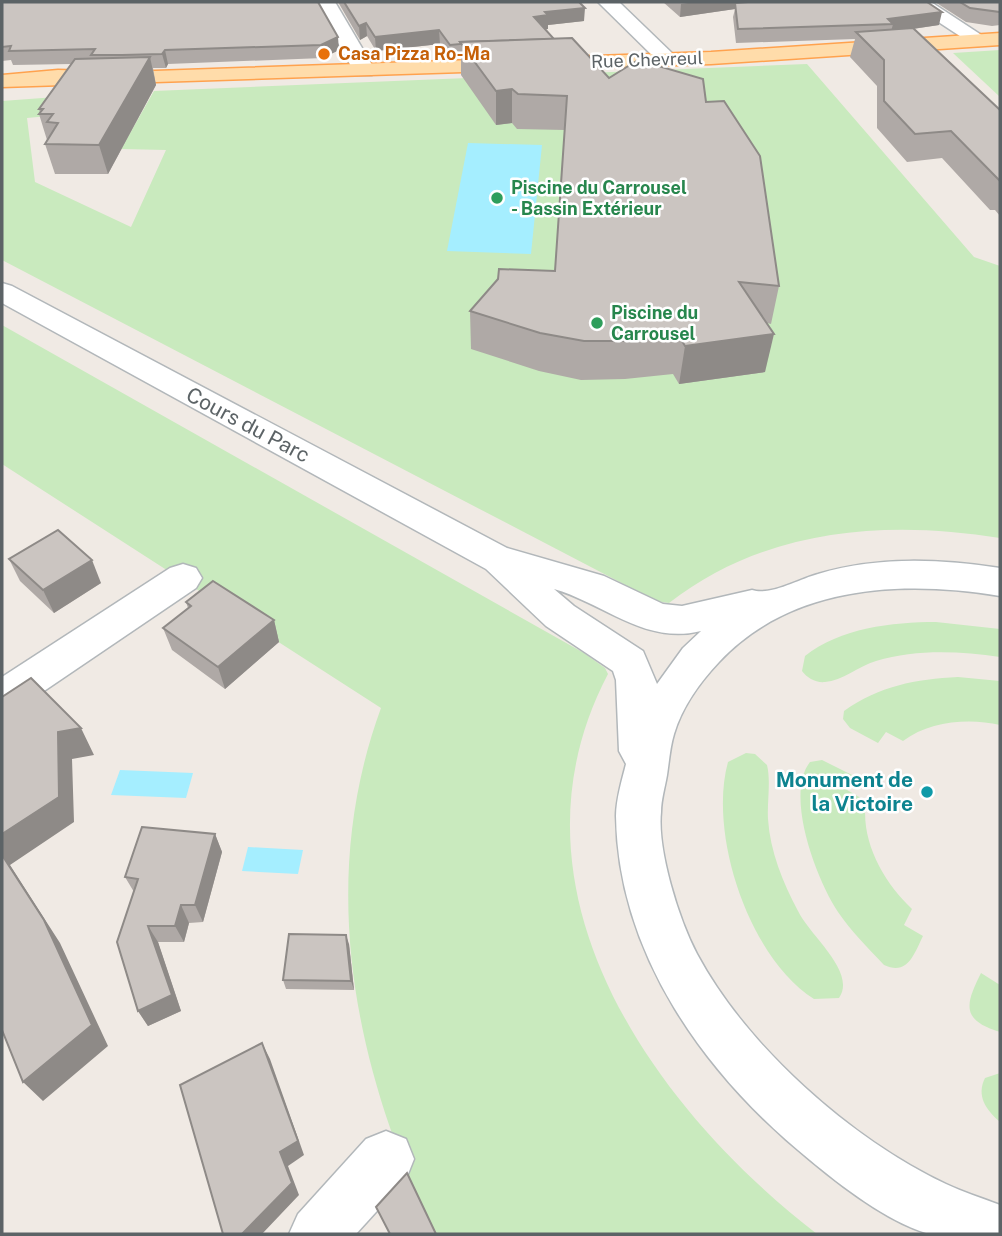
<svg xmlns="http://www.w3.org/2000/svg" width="1002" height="1236" viewBox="0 0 1002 1236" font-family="'Public Sans',sans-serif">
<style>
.green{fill:#c9eabe}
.water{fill:#a5eeff}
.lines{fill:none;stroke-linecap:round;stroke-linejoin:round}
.street-casing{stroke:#b2b7ba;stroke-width:3}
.primary-casing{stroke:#ffa24e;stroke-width:3}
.street{fill:#fff;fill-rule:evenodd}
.primary{fill:#ffdcaa;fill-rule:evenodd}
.wall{fill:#afa9a6}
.shaded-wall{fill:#8e8a87}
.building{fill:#cbc5c1;stroke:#8e8a87;stroke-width:2}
.food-dot{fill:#e8710a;stroke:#fff;stroke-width:2.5}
.leisure-dot{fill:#2e9e5b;stroke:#fff;stroke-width:2.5}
.culture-dot{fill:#0f9aa8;stroke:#fff;stroke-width:2.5}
.labels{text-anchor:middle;stroke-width:5;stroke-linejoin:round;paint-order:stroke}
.far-food-label{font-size:18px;font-weight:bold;fill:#c56008;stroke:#fff;text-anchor:start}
.far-street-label{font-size:18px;fill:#5c6366;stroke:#fff}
.far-leisure-label{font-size:18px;font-weight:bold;fill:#27864d;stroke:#fff;text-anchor:start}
.street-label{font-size:21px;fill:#5c6366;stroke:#fff}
.culture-label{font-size:21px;font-weight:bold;fill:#0d838f;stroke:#fff;text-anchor:end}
</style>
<rect width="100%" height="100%" fill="#f0eae4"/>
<!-- green -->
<g class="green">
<polygon points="1000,50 1000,97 953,53"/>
<path d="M807 64 974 257 1000 266V538C884 519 764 529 669 603L656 601 2 260V101L83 95 81 113 27 118 35 182 131 227 166 150 121 149 154 91Z"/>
<path d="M2 325 584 653 605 668 608 674C496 887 651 1106 817 1234H434C355 1069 316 885 381 708L2 464Z"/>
<path d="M936 622 1000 629V657C959 651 916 649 876 661 859 666 842 681 825 682 816 683 807 678 802 671L805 656C840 628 892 622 936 622Z"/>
<path d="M958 677 1000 681V725C969 718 930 721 903 741L886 732 878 743 850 728 843 719 844 711C879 686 916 679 958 677Z"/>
<path d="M746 753 755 754 767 765C771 781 767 802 768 819 770 851 783 883 798 911 810 936 857 972 839 998L814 999C749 958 708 834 728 762Z"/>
<path d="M822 760 856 777 847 790 866 801C860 841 884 883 912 909L904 925 923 936C914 954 908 976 884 965 868 948 851 931 838 912 817 881 784 795 810 762Z"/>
<path d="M981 973 1000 985V1032C961 1020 965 1005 981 973Z"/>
<path d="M1000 1073V1122C986 1110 976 1096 985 1078Z"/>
</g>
<!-- water -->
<g class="water">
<polygon points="468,143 542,145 531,254 447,251"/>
<polygon points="120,770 193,773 186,798 111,795"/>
<polygon points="248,847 303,850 298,874 242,871"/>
</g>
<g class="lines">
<defs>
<g id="street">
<polygon points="315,2 335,2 375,70 372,75 356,75"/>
<polygon points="598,2 619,2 674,55 678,59 674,63 660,63"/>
<polygon points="908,2 931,2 989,40 979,46 972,44"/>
<path d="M2 283 12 286 507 548 604 576 663 604 682 606 752 590C771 596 799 579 818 574 878 556 940 559 1000 568V596C902 580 791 585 719 662 700 682 682 707 674 734 670 747 669 762 667 775 665 787 661 800 661 812 657 850 679 920 697 954 747 1047 851 1139 946 1184 963 1192 982 1198 1000 1205V1234C978 1234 947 1236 926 1233 887 1221 841 1186 810 1160 706 1076 618 955 616 816 616 799 622 780 626 764L619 751 616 680 613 671 546 626 486 569 2 303ZM554 589C605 604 645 645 701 631L683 648 657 684 643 651 574 606Z"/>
<polygon points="183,564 196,568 202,578 196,588 16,710 2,714 2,677 170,568"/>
<polygon points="386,1131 406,1139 414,1159 406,1179 356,1234 289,1234 298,1214 366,1139"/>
</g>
<polygon id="primary" points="1000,33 1000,45 711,64 2,87 2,75 58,70 126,72 711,52"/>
</defs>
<!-- street casing -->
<use href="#street" class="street-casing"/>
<!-- primary casing -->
<use href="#primary" class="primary-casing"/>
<!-- street -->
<use href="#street" class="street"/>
<!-- primary -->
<use href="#primary" class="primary"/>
</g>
<!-- wall -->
<g class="wall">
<polygon points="2,2 318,2 339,50 323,58 168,64 166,68 153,68 156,85 108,174 55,174 45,144 47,140 39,114 40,113 39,109 71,64 13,65 11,60 2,61"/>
<polygon points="338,2 579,2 584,21 548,25 548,29 545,29 554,39 609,78 706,102 779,286 771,324 767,323 765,372 679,384 673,374 625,379 581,380 539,371 471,349 470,311 555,271 565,130 517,129 512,123 496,125 461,75 461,58 450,58 440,44 376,51 367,36 360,40"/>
<polygon points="663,2 741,2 741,3 939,25 913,29 1000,110 1000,216 995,210 990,210 942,158 907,162 877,128 877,86 850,57 855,39 736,43 733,17 735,9 680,17"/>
<polygon points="935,2 1000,2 1000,25 992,26 966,22"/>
<polygon points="9,559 101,583 54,613 20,581"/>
<polygon points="186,602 274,620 279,642 225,689 172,650 163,628 188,608"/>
<polygon points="215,834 222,852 203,922 189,923 184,942 158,942 181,1011 148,1026 138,1011 134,892 125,877"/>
<polygon points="349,944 354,990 286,989 283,980"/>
</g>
<!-- shaded-wall -->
<g class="shaded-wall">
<polygon points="695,2 741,2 740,8 735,3 735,9 680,17 681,4"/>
<polygon points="585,8 584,21 548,25 548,29 534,31 534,17 545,12"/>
<polygon points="942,12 939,25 891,32 893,24 888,19"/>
<polygon points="366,23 367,36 360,40 359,26"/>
<polygon points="439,30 440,44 376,51 375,37"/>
<polygon points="338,37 339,50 323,58 321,45"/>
<polygon points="165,50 168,64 166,68 162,54"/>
<polygon points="150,57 156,85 108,174 99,145"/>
<polygon points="512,89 512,123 496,125 496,91"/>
<polygon points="774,334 765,372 679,384 685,346"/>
<polygon points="92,560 101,583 54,613 43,590"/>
<polygon points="274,620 279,642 225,689 218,667"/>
<polygon points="81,728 94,755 72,759 74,822 10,865 60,943 108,1046 43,1101 23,1082 2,855 2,834 58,732"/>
<polygon points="215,834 222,852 203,922 195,905"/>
<polygon points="181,905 189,923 184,942 175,926"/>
<polygon points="148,926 158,942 181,1011 148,1026 138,1011"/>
<polygon points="346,935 349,944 354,990 351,981"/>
<polygon points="262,1043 270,1059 304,1155 288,1166 299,1195 262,1234 242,1234"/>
</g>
<!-- building -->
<g class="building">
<polygon points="2,2 318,2 338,37 321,45 165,50 162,54 122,55 91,55 95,49 9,51 11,46 2,47"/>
<polygon points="344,2 579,2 585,8 545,12 548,15 534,17 554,39 460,42 461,44 450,45 439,30 375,37 366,23 359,26"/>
<polygon points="748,2 927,2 942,12 888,19 893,24 738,29 735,3"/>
<polygon points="960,2 1000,2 1000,12 970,8"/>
<polygon points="913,28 1000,110 1000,181 951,131 915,134 884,101 884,60 856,32"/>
<polygon points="572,38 609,78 638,60 703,79 706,102 724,101 760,156 779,286 739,282 774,334 685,346 679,336 629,341 584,341 540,333 470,311 498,279 499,269 555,271 567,96 518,94 512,89 496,91 460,42"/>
<polygon points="150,57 99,145 45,144 58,123 47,122 53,114 39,114 43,109 39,109 75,59"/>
<polygon points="58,530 92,560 43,590 9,559"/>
<polygon points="213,581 274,620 218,667 163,628 191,606 186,602"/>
<polygon points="31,678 81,728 58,732 59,797 2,834 2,697"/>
<polygon points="142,827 215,834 195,905 181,905 175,926 148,926 172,995 138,1011 117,942 138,879 125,877"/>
<polygon points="2,855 44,920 92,1025 23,1082 2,1030"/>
<polygon points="289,934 346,935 351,981 283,980"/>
<polygon points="262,1043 298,1141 280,1152 292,1183 242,1234 223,1234 180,1085"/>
<polygon points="407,1173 436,1234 390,1234 376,1207"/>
</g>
<!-- markers -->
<circle class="food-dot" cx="324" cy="54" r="7"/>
<g class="leisure-dot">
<circle cx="497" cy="198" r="7"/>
<circle cx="597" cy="323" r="7"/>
</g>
<circle class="culture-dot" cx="927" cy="792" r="7"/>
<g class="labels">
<!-- far-food labels -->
<g class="far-food-label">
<text x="338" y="60">Casa Pizza Ro-Ma</text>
</g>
<!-- far-street labels -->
<g class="far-street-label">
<text transform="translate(647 60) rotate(-2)" y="6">Rue Chevreul</text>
</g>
<!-- far-leisure labels -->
<g class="far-leisure-label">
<text x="511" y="194">Piscine du Carrousel<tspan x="511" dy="21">- Bassin Extérieur</tspan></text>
<text x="611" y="319">Piscine du<tspan x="611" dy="21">Carrousel</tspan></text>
</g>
<!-- street labels -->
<g class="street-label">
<text transform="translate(248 425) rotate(28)" y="7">Cours du Parc</text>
</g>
<!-- culture labels -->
<g class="culture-label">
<text x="913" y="787">Monument de<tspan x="913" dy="24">la Victoire</tspan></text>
</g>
</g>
<!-- border -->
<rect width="1002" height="1236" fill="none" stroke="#5c6366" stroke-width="7"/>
</svg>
